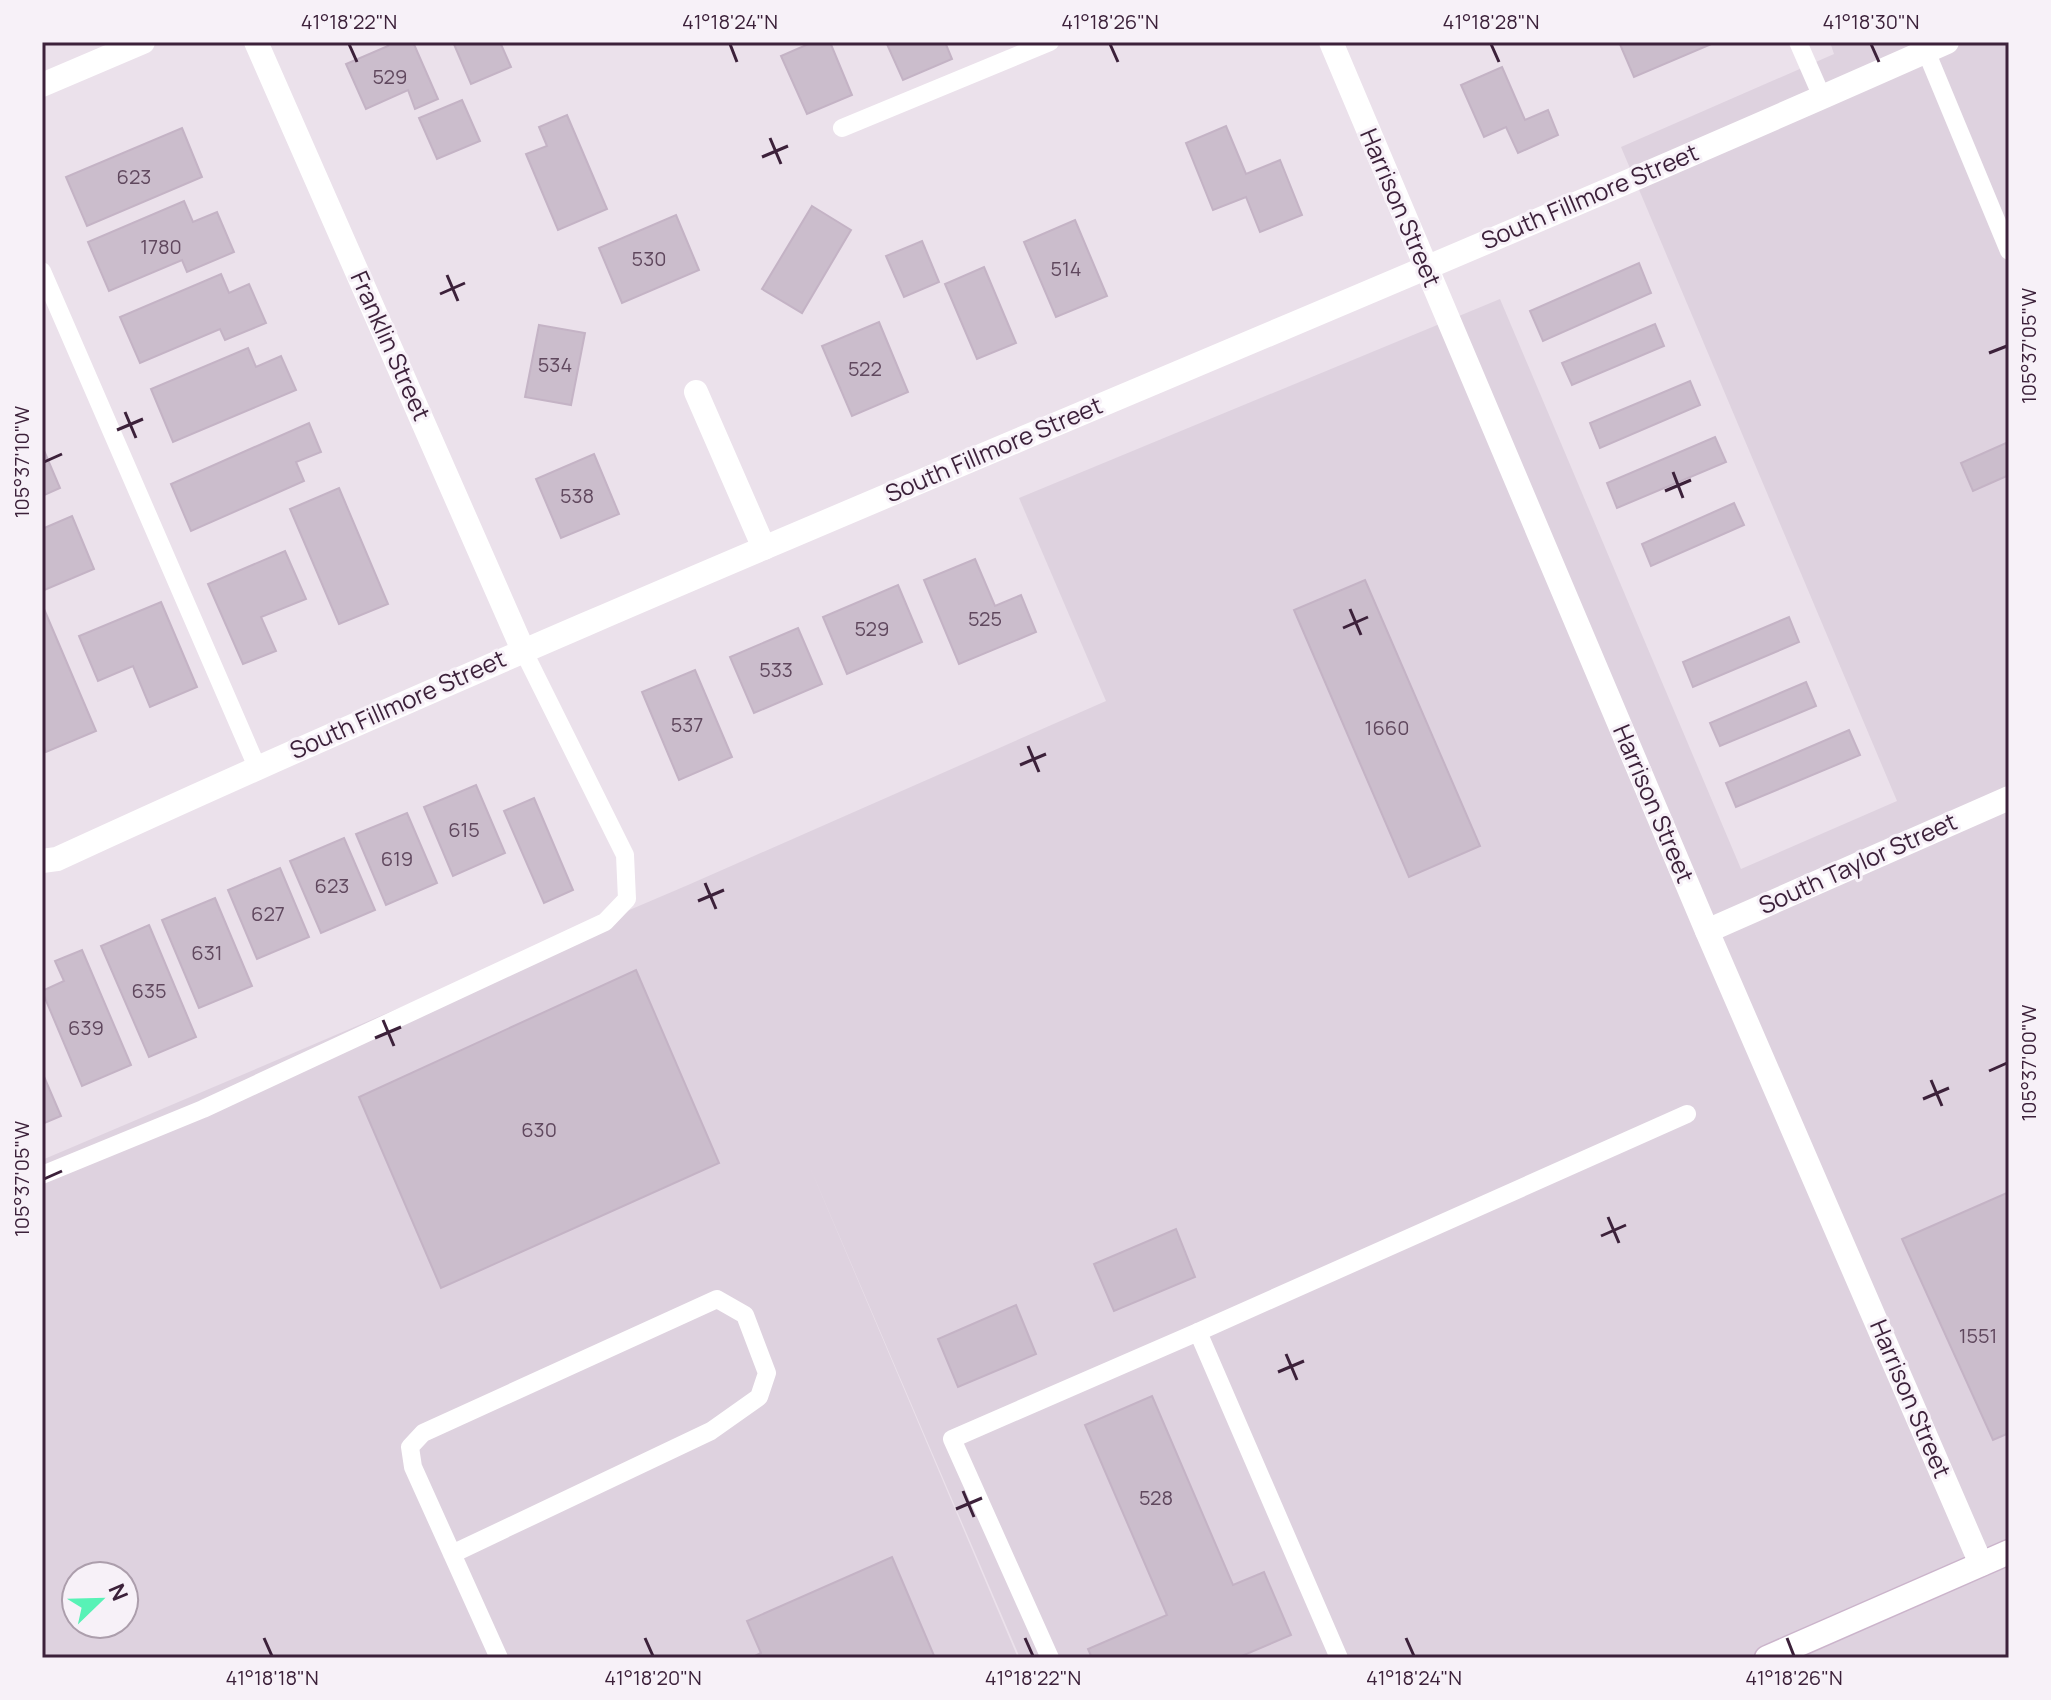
<svg xmlns="http://www.w3.org/2000/svg" width="2051" height="1700" viewBox="0 0 2051 1700" font-family="Manrope,sans-serif">
<style>
.built{fill:#ded2df;fill-rule:evenodd}
.building{fill:#cbbdcc;stroke:#c4b3c5;stroke-width:2}
.lines{fill:none;stroke-linecap:round;stroke-linejoin:round}
.secondary-casing{stroke:#cbb4cb;stroke-width:27}
.lane{stroke:#fff;stroke-width:18}
.street{stroke:#fff;stroke-width:24}
.secondary{stroke:#fff;stroke-width:24}
.ticks{fill:none;stroke:#3c213a;stroke-width:3}
.labels{text-anchor:middle;stroke-width:6;stroke-linejoin:round;paint-order:stroke}
.number-label{font-size:20px;fill:#60485e}
.street-label{font-size:24px;fill:#3c213a;stroke:#f7f1f8}
.neatline{fill:none;stroke:#3c213a;stroke-width:3}
.ticks-label{font-size:20px;text-anchor:middle;fill:#3c213a}
</style>
<rect width="100%" height="100%" fill="#ebe1eb"/>
<!-- built -->
<path class="built" d="M1830 42H2009V1658H1020L809 1165 1018 1658H42V1160L688 885 1106 701 1019 498 1500 299 1741 869 1897 801 1621 147 1834 54ZM76 1576H124V1624H76Z"/>
<!-- building -->
<g class="building">
<polygon points="386,42 413,42 438,99 415,109 408,90 366,109 346,64 388,46"/>
<polygon points="453,42 500,42 511,67 471,84"/>
<polygon points="813,42 830,42 852,95 807,114 781,56"/>
<polygon points="886,42 945,42 952,59 903,80"/>
<polygon points="1619,42 1713,42 1714,43 1634,77"/>
<polygon points="1502,67 1525,120 1548,110 1558,135 1518,153 1506,127 1484,137 1461,85"/>
<polygon points="462,100 480,141 437,159 419,118"/>
<polygon points="567,115 607,209 558,230 526,154 547,146 539,127"/>
<polygon points="1226,126 1246,174 1280,160 1302,215 1260,232 1246,197 1213,210 1186,143"/>
<polygon points="182,128 202,177 87,226 66,177"/>
<polygon points="184,201 193,222 217,212 234,252 187,272 182,260 109,291 88,242"/>
<polygon points="812,206 851,230 802,313 762,289"/>
<polygon points="676,215 699,270 622,303 599,248"/>
<polygon points="1075,220 1107,296 1056,317 1024,242"/>
<polygon points="922,241 939,282 904,297 886,256"/>
<polygon points="1639,263 1651,293 1543,341 1530,311"/>
<polygon points="984,267 1016,343 977,359 945,284"/>
<polygon points="221,274 229,293 249,284 266,323 225,340 220,329 140,363 120,317"/>
<polygon points="879,322 908,392 852,416 822,346"/>
<polygon points="1655,324 1664,346 1572,385 1562,363"/>
<polygon points="539,325 585,333 571,405 525,397"/>
<polygon points="248,348 256,367 281,356 296,390 173,442 151,389"/>
<polygon points="1690,381 1700,405 1600,448 1590,423"/>
<polygon points="309,423 321,452 296,462 304,481 191,531 171,484"/>
<polygon points="1715,437 1726,462 1617,508 1607,483"/>
<polygon points="2006,443 2009,450 2009,475 1973,491 1961,463"/>
<polygon points="42,446 60,488 42,496"/>
<polygon points="594,454 619,514 561,538 536,479"/>
<polygon points="339,488 388,604 339,624 290,509"/>
<polygon points="1734,503 1744,525 1651,566 1642,544"/>
<polygon points="72,516 94,569 42,591 42,529"/>
<polygon points="285,551 306,599 261,617 276,651 243,664 208,584"/>
<polygon points="975,559 995,606 1021,595 1036,632 959,664 924,580"/>
<polygon points="1365,580 1480,846 1409,877 1294,610"/>
<polygon points="898,585 922,642 847,674 823,617"/>
<polygon points="161,602 197,687 150,707 133,666 98,681 79,636"/>
<polygon points="44,609 96,731 46,752 42,741"/>
<polygon points="1789,617 1799,642 1693,687 1683,662"/>
<polygon points="798,628 822,684 754,713 730,657"/>
<polygon points="695,670 732,757 679,780 642,692"/>
<polygon points="1806,682 1816,706 1720,746 1710,723"/>
<polygon points="1849,730 1860,755 1736,807 1726,783"/>
<polygon points="476,785 505,853 453,876 424,807"/>
<polygon points="534,798 573,890 544,903 504,811"/>
<polygon points="407,813 437,883 386,905 356,834"/>
<polygon points="344,838 375,910 321,933 290,861"/>
<polygon points="280,868 309,937 257,959 228,890"/>
<polygon points="215,898 252,986 199,1008 162,920"/>
<polygon points="149,925 196,1037 149,1057 101,946"/>
<polygon points="82,950 131,1065 82,1086 42,991 64,981 55,961"/>
<polygon points="636,970 719,1163 441,1288 359,1097"/>
<polygon points="42,1072 61,1116 42,1124"/>
<polygon points="2009,1192 2009,1433 1993,1440 1902,1239"/>
<polygon points="1176,1229 1195,1277 1114,1311 1094,1264"/>
<polygon points="1016,1305 1036,1354 958,1387 938,1339"/>
<polygon points="1152,1396 1233,1585 1264,1572 1291,1635 1237,1658 1092,1658 1088,1649 1167,1615 1085,1425"/>
<polygon points="892,1557 935,1658 751,1658 761,1653 747,1621"/>
</g>
<g class="lines">
<defs>
<polyline id="secondary" points="1767,1658 2009,1552"/>
</defs>
<!-- secondary casing -->
<use href="#secondary" class="secondary-casing"/>
<!-- lane -->
<g class="lane">
<polyline points="1798,42 1822,97"/>
<polyline points="1926,51 2009,251"/>
<polyline points="842,128 1050,42"/>
<polyline points="42,271 257,767"/>
<polyline points="42,1175 203,1109 605,922 627,899 625,855 523,650"/>
<polyline points="1198,1332 1687,1114"/>
<polyline points="452,1554 711,1431 759,1397 767,1373 745,1315 717,1299 423,1433 410,1447 413,1467 499,1658"/>
<polyline points="1050,1658 952,1439 1198,1332 1339,1658"/>
</g>
<!-- street -->
<g class="street">
<polyline points="256,42 523,650"/>
<polyline points="1331,42 1707,931 1981,1564"/>
<polyline points="42,85 143,42"/>
<polyline points="696,392 764,548"/>
<path d="M42 861 57 859C681 572 1320 321 1947 42"/>
<polyline points="1707,931 2009,798"/>
</g>
<!-- secondary -->
<use href="#secondary" class="secondary"/>
</g>
<!-- ticks -->
<path class="ticks" d="M349 44 357 62M730 44 737 62M1110 44 1118 62M1491 44 1499 62M1871 44 1879 62M770 138 781 164M762 157 788 146M447 275 458 301M440 294 465 283M1989 353 2007 346M125 412 136 438M117 430 143 419M44 462 62 454M1673 472 1683 498M1665 491 1691 480M1350 609 1361 635M1343 628 1368 617M1028 746 1039 772M1020 765 1046 754M705 883 716 909M698 901 724 890M383 1020 394 1046M375 1038 401 1027M1989 1071 2007 1063M1931 1080 1942 1106M1923 1099 1949 1088M44 1179 62 1171M1608 1217 1619 1243M1601 1236 1626 1225M1286 1354 1297 1380M1278 1372 1304 1361M963 1491 974 1517M956 1509 982 1498M264 1638 272 1656M645 1638 653 1656M1025 1638 1033 1656M1406 1638 1414 1656M1787 1638 1794 1656"/>
<g class="labels">
<!-- number labels -->
<g class="number-label">
<text x="390" y="84">529</text>
<text x="134" y="184">623</text>
<text x="161" y="254">1780</text>
<text x="649" y="266">530</text>
<text x="1066" y="276">514</text>
<text x="555" y="372">534</text>
<text x="865" y="376">522</text>
<text x="577" y="503">538</text>
<text x="985" y="626">525</text>
<text x="872" y="636">529</text>
<text x="776" y="677">533</text>
<text x="687" y="732">537</text>
<text x="1387" y="735">1660</text>
<text x="464" y="837">615</text>
<text x="397" y="866">619</text>
<text x="332" y="893">623</text>
<text x="268" y="921">627</text>
<text x="207" y="960">631</text>
<text x="149" y="998">635</text>
<text x="86" y="1035">639</text>
<text x="539" y="1137">630</text>
<text x="1978" y="1343">1551</text>
<text x="1156" y="1505">528</text>
</g>
<!-- street labels -->
<g class="street-label">
<text transform="translate(1590 197) rotate(-23)" y="8">South Fillmore Street</text>
<text transform="translate(1400 208) rotate(67)" y="8">Harrison Street</text>
<text transform="translate(390 346) rotate(66)" y="8">Franklin Street</text>
<text transform="translate(994 450) rotate(-23)" y="8">South Fillmore Street</text>
<text transform="translate(398 705) rotate(-24)" y="8">South Fillmore Street</text>
<text transform="translate(1653 804) rotate(67)" y="8">Harrison Street</text>
<text transform="translate(1858 864) rotate(-24)" y="8">South Taylor Street</text>
<text transform="translate(1910 1399) rotate(67)" y="8">Harrison Street</text>
</g>
</g>
<!-- border -->
<rect width="2051" height="1700" fill="none" stroke="#f7f1f8" stroke-width="88"/>
<!-- north arrow -->
<g transform="translate(100 1600) rotate(67)"><circle r="38" fill="#f7f1f8" stroke="#ac9eac" stroke-width="2"/>
<path d="M0-6L14 30L0 20L-14 30Z" fill="#58f2b6"/>
<text y="-12" font-size="22" font-weight="bold" text-anchor="middle" fill="#3c213a">N</text>
</g>
<rect x="44" y="44" width="1963" height="1612" class="neatline"/>
<g class="ticks-label">
<text x="349" y="29">41°18'22"N</text>
<text x="730" y="29">41°18'24"N</text>
<text x="1110" y="29">41°18'26"N</text>
<text x="1491" y="29">41°18'28"N</text>
<text x="1871" y="29">41°18'30"N</text>
<text transform="translate(2029 346) rotate(-90)" y="7">105°37'05"W</text>
<text transform="translate(22 462) rotate(-90)" y="7">105°37'10"W</text>
<text transform="translate(2029 1063) rotate(-90)" y="7">105°37'00"W</text>
<text transform="translate(22 1179) rotate(-90)" y="7">105°37'05"W</text>
<text x="272" y="1685">41°18'18"N</text>
<text x="653" y="1685">41°18'20"N</text>
<text x="1033" y="1685">41°18'22"N</text>
<text x="1414" y="1685">41°18'24"N</text>
<text x="1794" y="1685">41°18'26"N</text>
</g>
</svg>
